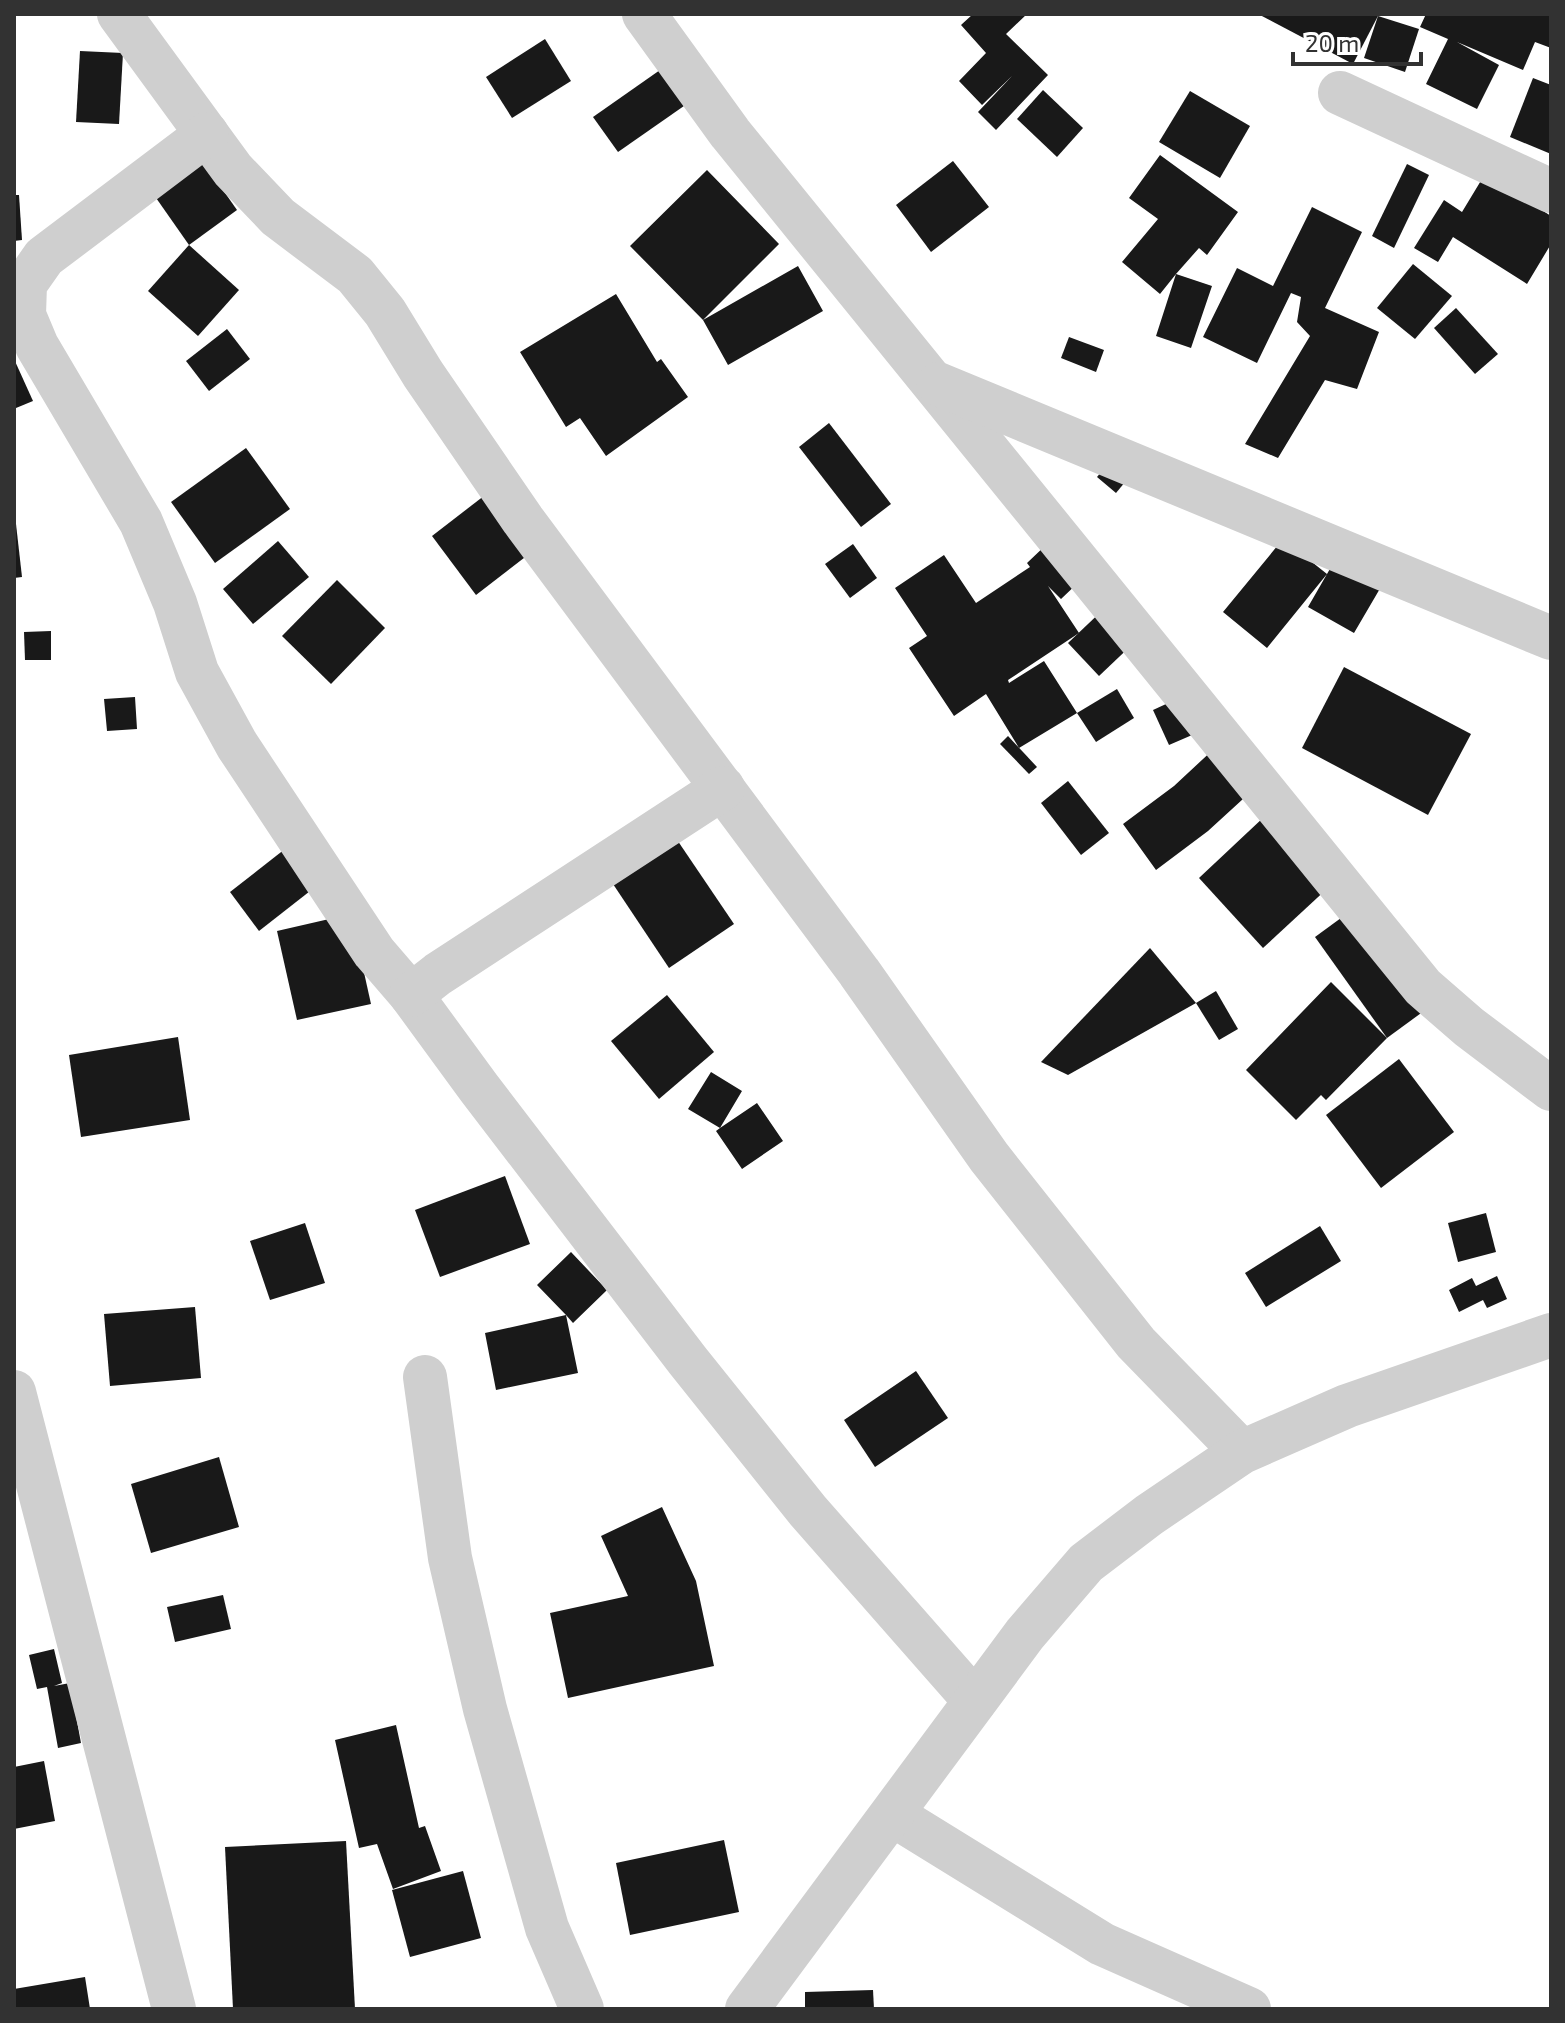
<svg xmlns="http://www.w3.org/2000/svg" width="1565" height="2023" viewBox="0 0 1565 2023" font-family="'Exo 2',sans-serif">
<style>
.building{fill:#191919}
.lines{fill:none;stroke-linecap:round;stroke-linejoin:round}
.street{stroke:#cfcfcf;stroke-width:44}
</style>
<rect width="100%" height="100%" fill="#fff"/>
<!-- building -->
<g class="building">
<polygon points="973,14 1027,14 1006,34 1048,75 996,130 978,112 1012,76 982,105 959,81 986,53 961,25"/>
<polygon points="1258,14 1375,14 1378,16 1353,64"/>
<polygon points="1426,14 1551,14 1551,48 1535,42 1523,70 1457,42 1499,65 1477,109 1426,84 1448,39 1420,27"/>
<polygon points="1378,16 1419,29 1405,72 1364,58"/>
<polygon points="545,39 571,81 512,118 486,77"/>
<polygon points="80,51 123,53 119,124 76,122"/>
<polygon points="680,56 704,92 618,152 593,117"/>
<polygon points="1533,78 1551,85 1551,154 1510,137"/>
<polygon points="1043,90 1083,128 1057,157 1017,119"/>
<polygon points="1190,91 1250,126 1220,178 1159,142"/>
<polygon points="1160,155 1238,212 1207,255 1199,248 1176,274 1212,286 1191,348 1156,336 1176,274 1160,294 1122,262 1158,219 1129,198"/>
<polygon points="202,160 237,210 189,245 154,195"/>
<polygon points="953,161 989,207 931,252 896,205"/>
<polygon points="1407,164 1429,175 1394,248 1372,236"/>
<polygon points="707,170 779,244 703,320 798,266 823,311 728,365 703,320 630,246"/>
<polygon points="1485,174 1551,216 1551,244 1527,284 1453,237 1438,262 1414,248 1444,200 1462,212"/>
<polygon points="14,195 19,195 22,240 14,241"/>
<polygon points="1312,207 1362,232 1325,308 1379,332 1357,389 1325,380 1278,458 1245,444 1310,336 1297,322 1301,297 1291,293 1257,363 1203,337 1237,268 1273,286"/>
<polygon points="189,245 239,290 198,336 148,291"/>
<polygon points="1413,264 1452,296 1415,339 1377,308"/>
<polygon points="616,294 657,362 661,359 688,397 606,456 580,418 566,427 520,352"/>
<polygon points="1456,308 1498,354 1475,374 1434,328"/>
<polygon points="227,329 250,359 209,391 186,361"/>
<polygon points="1069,337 1104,350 1096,372 1061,358"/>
<polygon points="14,359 33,401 16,408 14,405"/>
<polygon points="829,423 891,504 861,527 799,447"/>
<polygon points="246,448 290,509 215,563 171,502"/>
<polygon points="1121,448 1140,464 1116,493 1097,477"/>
<polygon points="489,492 533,551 476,595 432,536"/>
<polygon points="14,524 16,524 22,577 14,578"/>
<polygon points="1067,525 1101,561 1061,599 1048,586 1079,633 1008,680 1009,683 1044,661 1077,713 1019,748 986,694 954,716 909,648 927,636 895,588 944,555 976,603 1030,567 1027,563"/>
<polygon points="1283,539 1327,574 1339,553 1385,580 1354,633 1308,607 1327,574 1267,648 1223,612"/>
<polygon points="278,541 309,577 253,624 223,589"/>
<polygon points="853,544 877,578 850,598 825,564"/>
<polygon points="337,580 385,628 331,684 282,636"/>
<polygon points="1108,605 1139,638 1099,676 1068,643"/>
<polygon points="51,631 51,660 25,660 24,632"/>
<polygon points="1344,667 1471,734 1428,815 1302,748"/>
<polygon points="1117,689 1134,718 1096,742 1077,713"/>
<polygon points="1190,693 1206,729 1169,745 1153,710"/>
<polygon points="135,697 137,729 107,731 104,699"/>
<polygon points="1008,736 1037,767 1029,774 1000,744"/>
<polygon points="1217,746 1255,788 1208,831 1156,870 1123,824 1174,786"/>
<polygon points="1068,781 1109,833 1081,855 1041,803"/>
<polygon points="1265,816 1330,886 1263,948 1199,878"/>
<polygon points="667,825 734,924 669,968 603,869"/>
<polygon points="299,838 328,877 259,931 230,892"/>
<polygon points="1356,907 1428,1008 1387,1038 1315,937"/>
<polygon points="351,914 371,1004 297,1020 277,931"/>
<polygon points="1150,948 1196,1003 1068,1075 1041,1062"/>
<polygon points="1331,982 1387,1038 1326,1100 1321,1095 1296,1120 1246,1070"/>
<polygon points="1216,991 1238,1029 1219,1040 1196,1003"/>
<polygon points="667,995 714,1052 659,1099 611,1041"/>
<polygon points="178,1037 190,1120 81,1137 69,1055"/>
<polygon points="1399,1059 1454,1132 1381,1188 1326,1115"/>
<polygon points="711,1072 742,1091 720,1128 757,1103 783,1141 742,1169 716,1131 720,1128 688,1109"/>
<polygon points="505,1176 530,1244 440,1277 415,1210"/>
<polygon points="1486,1213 1496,1252 1458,1262 1448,1223"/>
<polygon points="305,1223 325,1283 270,1300 250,1241"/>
<polygon points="1320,1226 1341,1261 1266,1307 1245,1273"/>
<polygon points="571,1252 607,1290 573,1323 566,1315 578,1373 496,1390 485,1333 566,1315 537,1285"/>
<polygon points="1497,1276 1507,1299 1487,1308 1483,1300 1459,1312 1449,1290 1472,1278 1476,1286"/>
<polygon points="195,1307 201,1378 110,1386 104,1314"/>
<polygon points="916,1371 948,1418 875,1467 844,1420"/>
<polygon points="219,1457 239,1527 151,1553 131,1484"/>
<polygon points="662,1507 696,1581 714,1666 568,1698 550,1613 628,1596 601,1536"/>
<polygon points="223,1595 231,1629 175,1642 167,1607"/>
<polygon points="54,1649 62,1683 54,1686 70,1683 81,1743 58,1748 47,1687 37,1689 29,1655"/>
<polygon points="396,1725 419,1828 425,1826 441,1871 393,1889 377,1844 359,1848 335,1740"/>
<polygon points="44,1761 55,1821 14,1829 14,1767"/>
<polygon points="724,1840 739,1912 630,1935 616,1863"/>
<polygon points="346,1841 355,2009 233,2009 225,1847"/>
<polygon points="463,1871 481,1938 410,1957 392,1890"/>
<polygon points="85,1977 90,2009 14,2009 14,1989"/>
<polygon points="873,1990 874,2009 805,2009 805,1992"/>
</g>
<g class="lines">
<!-- street -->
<g class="street">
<polyline points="119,14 233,170 278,217 355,275 385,312 423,374 523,520 859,972 989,1157 1136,1343 1242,1452"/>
<polyline points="644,14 730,133 1423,987 1469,1027 1551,1089"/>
<polyline points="1340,93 1551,191"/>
<polyline points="207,134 44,257 25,284 24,315 37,346 141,522 175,603 197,672 237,745 374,952 411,995 479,1088 688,1361 808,1511 975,1701"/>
<polyline points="938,384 1551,638"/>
<polyline points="411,995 438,974 723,788"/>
<polyline points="425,1377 450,1558 485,1709 547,1928 582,2009"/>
<polyline points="14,1392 174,2009"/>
<polyline points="893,1815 1102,1944 1249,2009"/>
<polyline points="747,2009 1025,1634 1086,1563 1149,1515 1242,1452 1347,1406 1551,1335"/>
</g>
</g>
<!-- border -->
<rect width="1565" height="2023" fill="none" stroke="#323232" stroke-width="32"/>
<!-- scale -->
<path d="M1293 52v12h128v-12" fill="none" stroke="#323232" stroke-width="4"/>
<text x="1305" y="52" font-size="24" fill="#323232" stroke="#ffffff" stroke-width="6" paint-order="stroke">20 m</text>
</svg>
